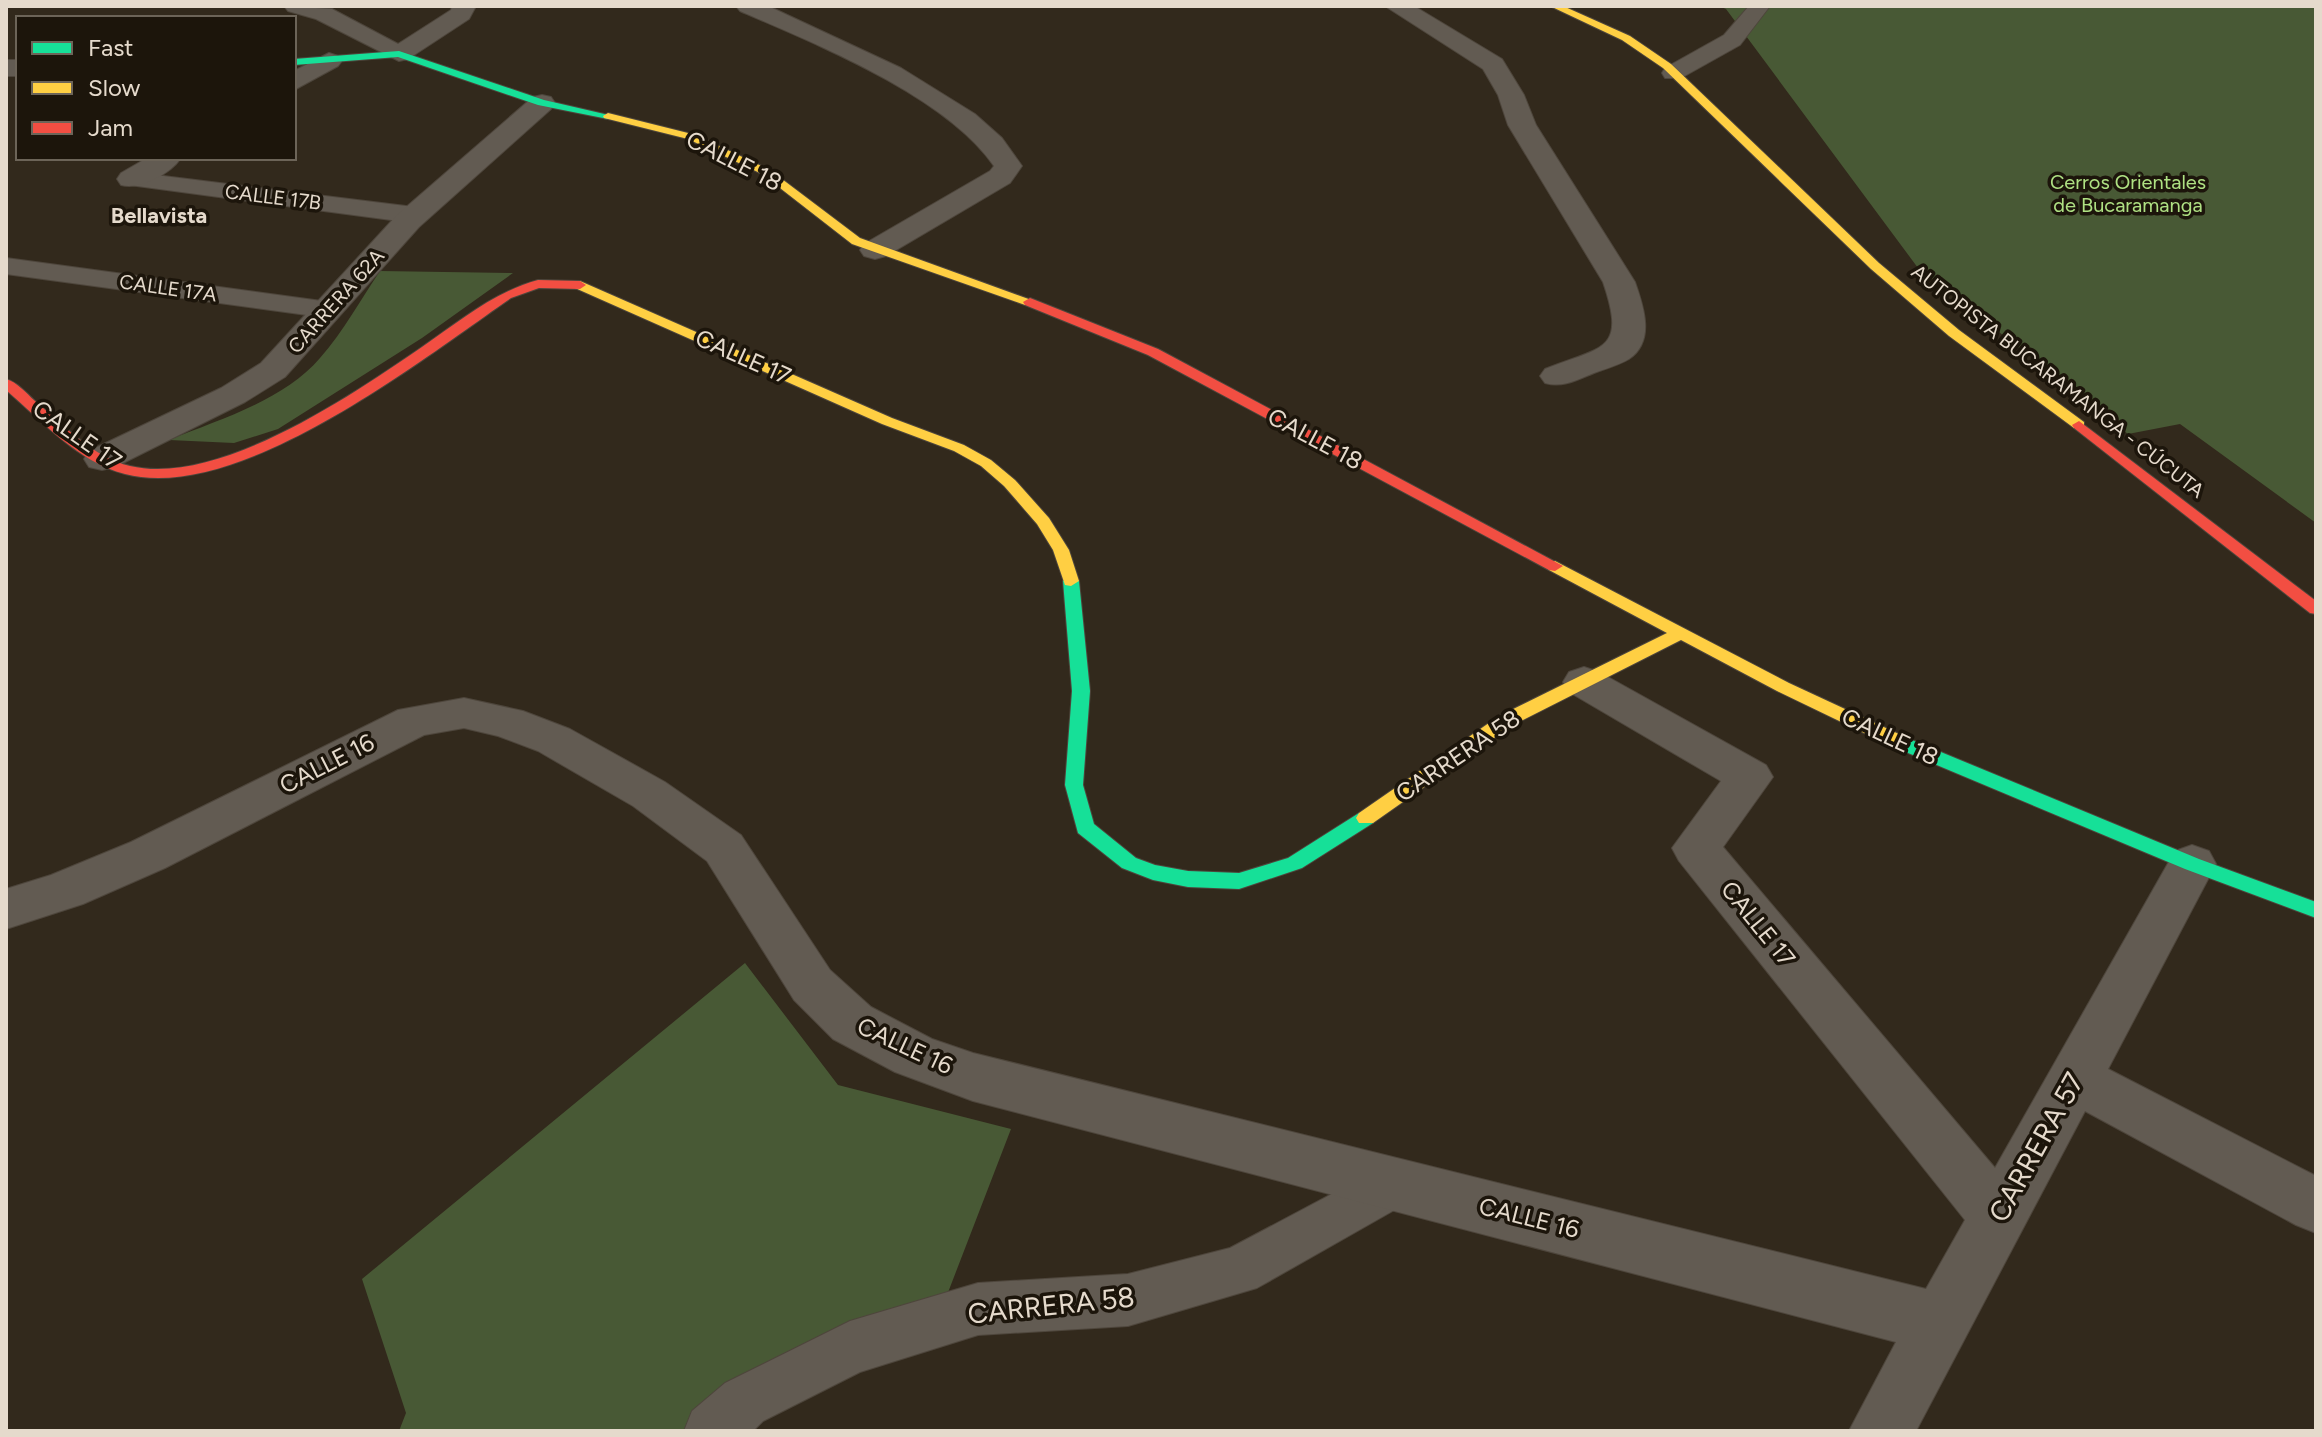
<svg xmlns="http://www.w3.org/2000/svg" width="2322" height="1437" viewBox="0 0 2322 1437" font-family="Figtree,sans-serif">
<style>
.green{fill:#485935}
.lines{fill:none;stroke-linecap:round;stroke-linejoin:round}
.lane-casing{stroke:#4e463c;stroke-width:2}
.street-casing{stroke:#4e463c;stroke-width:2}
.fast-casing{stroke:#4e463c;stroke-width:2}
.slow-casing{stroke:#4e463c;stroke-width:2}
.jam-casing{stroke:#4e463c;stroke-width:2}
.lane{fill:#625b52;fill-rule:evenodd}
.street{fill:#625b52;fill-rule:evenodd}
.fast{fill:#16e098;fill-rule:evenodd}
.slow{fill:#ffcf43;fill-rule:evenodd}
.jam{fill:#f24e42;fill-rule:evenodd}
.labels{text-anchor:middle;stroke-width:7;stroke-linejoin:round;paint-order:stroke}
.far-park-label{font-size:20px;fill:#afe183;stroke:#1c150b}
.far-street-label{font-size:20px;fill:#e5dacc;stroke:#1c150b}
.far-neighbourhood-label{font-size:22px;font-weight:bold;fill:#e5dacc;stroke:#1c150b}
.street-label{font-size:24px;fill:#e5dacc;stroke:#1c150b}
.near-street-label{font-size:28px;fill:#e5dacc;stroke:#1c150b}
</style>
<rect width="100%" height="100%" fill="#32291c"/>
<!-- green -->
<g class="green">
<polygon points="1719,6 2316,6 2316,523 2180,424 2128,434 1918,268 1726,9"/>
<path d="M380 271 513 273 422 338 278 429 234 443 169 440C220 419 283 401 320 358 343 332 361 299 380 271Z"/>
<polygon points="745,963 838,1085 1011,1129 937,1321 712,1431 399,1431 406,1413 362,1279"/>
</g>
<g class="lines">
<defs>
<g id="lane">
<polygon points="1749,6 1770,6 1740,45 1681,78 1665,78 1662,73 1665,68 1724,35"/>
<polygon points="131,172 414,207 423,210 427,215 423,220 414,223 122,184 119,179 122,174"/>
<polygon points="6,258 329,302 339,304 343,310 339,316 329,318 6,274"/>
<polygon points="1394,1161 1412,1168 1419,1184 1412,1200 1257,1288 1128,1326 978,1335 860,1372 763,1421 753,1431 684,1431 692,1411 725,1383 850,1321 978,1283 1128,1274 1230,1248"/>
</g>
<g id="street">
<polygon points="284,6 332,9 398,44 451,10 452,6 476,6 469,19 408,59 399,61 316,19 288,11"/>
<path d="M736 6H768L901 68 975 114 1002 138 1022 166 1010 183 886 256 875 259 864 256 860 250 864 244 990 171 994 166C946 96 816 44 740 11Z"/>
<path d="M1385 6H1414L1502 59 1524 95 1536 125 1635 282C1643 305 1656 341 1629 359 1619 365 1605 369 1594 373 1577 380 1563 388 1545 383L1540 376 1545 369C1603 346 1627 352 1603 282L1508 125 1498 95 1483 69Z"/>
<polygon points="329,53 338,56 342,61 338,66 294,90 294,71"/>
<rect x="6" y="60" width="12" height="16"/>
<polygon points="542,95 551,97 555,103 551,109 419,227 285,377 245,402 115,467 102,470 89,467 84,459 89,451 221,388 261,363 397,215 533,97"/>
<path d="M147 158H181C170 174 140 190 121 185L117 179 121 173Z"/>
<polygon points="1584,667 1599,672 1766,765 1773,777 1723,847 1995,1168 2175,851 2192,845 2209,851 2216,864 2108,1069 2316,1176 2316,1233 2296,1225 2085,1111 1916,1431 1849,1431 1896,1342 973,1101 895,1072 833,1039 794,1000 707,861 633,806 538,751 498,736 464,728 424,735 165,868 83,904 6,929 6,889 51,875 131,842 398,710 464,698 523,711 570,729 665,782 741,835 830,970 871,1007 932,1039 973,1053 1926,1289 1965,1220 1679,861 1672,848 1721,781 1569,692 1563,682 1569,672"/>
</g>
<g id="fast">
<polygon points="399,51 544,100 613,116 608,119 538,105 398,57 294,65 294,59"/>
<polygon points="1071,576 1079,581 1090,691 1083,785 1094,824 1136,858 1155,865 1188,871 1239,873 1288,858 1359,813 1373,813 1376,818 1373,823 1302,868 1239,889 1188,887 1153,880 1122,868 1078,833 1065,785 1072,691 1063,581"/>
<polygon points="1895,733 2199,859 2316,902 2316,918 2185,869 1889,745 1886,740"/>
</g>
<g id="slow">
<polygon points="1550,6 1563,6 1630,36 1671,64 1879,263 1959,330 2084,422 2084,428 2074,428 1949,336 1871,269 1663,68 1622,40"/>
<polygon points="608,113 696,135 770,170 860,238 1037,302 1025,305 852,244 762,174 688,139 604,118 603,116"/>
<polygon points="580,281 892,418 964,445 991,460 1015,480 1049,518 1069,550 1079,581 1071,586 1065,585 1053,550 1037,524 1004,486 981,466 954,451 882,424 575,288 574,285"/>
<polygon points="1555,561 1789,683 1901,735 1904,740 1895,747 1889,745 1777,691 1681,640 1511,726 1373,823 1359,823 1356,818 1359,813 1499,716 1667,633 1549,570 1547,566"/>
</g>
<g id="jam">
<path d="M538 280 580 281 586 285 580 289 539 288 511 298C421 360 238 504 125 474 78 462 42 421 6 390V379C17 382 26 393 35 401 62 424 94 458 130 466 218 487 352 395 422 347 460 321 494 292 538 280Z"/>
<polygon points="1030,298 1158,349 1563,566 1555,571 1549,570 1148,355 1025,305 1023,302"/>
<polygon points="2079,421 2316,601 2316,614 2310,613 2074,428 2072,425"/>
</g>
</defs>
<!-- lane casing -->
<use href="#lane" class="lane-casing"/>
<!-- street casing -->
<use href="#street" class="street-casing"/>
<!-- fast casing -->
<use href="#fast" class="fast-casing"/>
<!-- slow casing -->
<use href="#slow" class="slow-casing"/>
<!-- jam casing -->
<use href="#jam" class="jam-casing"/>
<!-- lane -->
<use href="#lane" class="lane"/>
<!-- street -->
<use href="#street" class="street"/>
<!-- fast -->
<use href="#fast" class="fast"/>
<!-- slow -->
<use href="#slow" class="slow"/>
<!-- jam -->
<use href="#jam" class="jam"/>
</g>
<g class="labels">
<!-- far-park labels -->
<g class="far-park-label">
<text x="2128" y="189">Cerros Orientales<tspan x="2128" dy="23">de Bucaramanga</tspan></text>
</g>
<!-- far-street labels -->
<g class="far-street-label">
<text transform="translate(273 197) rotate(7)" y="7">CALLE 17B</text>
<text transform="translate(168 288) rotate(8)" y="7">CALLE 17A</text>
<text transform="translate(336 301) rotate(-48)" y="7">CARRERA 62A</text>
<text transform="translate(2058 381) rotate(38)" y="7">AUTOPISTA BUCARAMANGA - CÚCUTA</text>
</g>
<!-- far-neighbourhood labels -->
<g class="far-neighbourhood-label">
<text x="159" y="223">Bellavista</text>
</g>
<!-- street labels -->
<g class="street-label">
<text transform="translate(734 161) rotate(27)" y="8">CALLE 18</text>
<text transform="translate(743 357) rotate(24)" y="8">CALLE 17</text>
<text transform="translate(77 435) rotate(35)" y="8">CALLE 17</text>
<text transform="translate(1315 439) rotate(28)" y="8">CALLE 18</text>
<text transform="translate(1890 737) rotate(25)" y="8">CALLE 18</text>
<text transform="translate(1458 756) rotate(-34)" y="8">CARRERA 58</text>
<text transform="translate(327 764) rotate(-27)" y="8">CALLE 16</text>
<text transform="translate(1758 924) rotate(51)" y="8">CALLE 17</text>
<text transform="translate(905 1046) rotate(25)" y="8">CALLE 16</text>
<text transform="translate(1529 1218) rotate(14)" y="8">CALLE 16</text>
</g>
<!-- near-street labels -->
<g class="near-street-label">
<text transform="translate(2036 1147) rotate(-61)" y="10">CARRERA 57</text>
<text transform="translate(1051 1305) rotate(-6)" y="10">CARRERA 58</text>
</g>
</g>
<!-- border -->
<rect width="2322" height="1437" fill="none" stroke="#e5dacc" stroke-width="16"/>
<!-- legend -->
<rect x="16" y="16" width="280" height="144" fill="#1c150b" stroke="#6c6458" stroke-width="2"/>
<rect x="32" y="42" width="40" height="12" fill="#16e098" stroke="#6c6458" stroke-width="2"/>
<text x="88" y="56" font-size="24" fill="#e5dacc">Fast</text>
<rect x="32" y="82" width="40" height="12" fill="#ffcf43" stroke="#6c6458" stroke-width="2"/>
<text x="88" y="96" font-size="24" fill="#e5dacc">Slow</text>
<rect x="32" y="122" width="40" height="12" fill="#f24e42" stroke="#6c6458" stroke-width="2"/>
<text x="88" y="136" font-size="24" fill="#e5dacc">Jam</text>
</svg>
